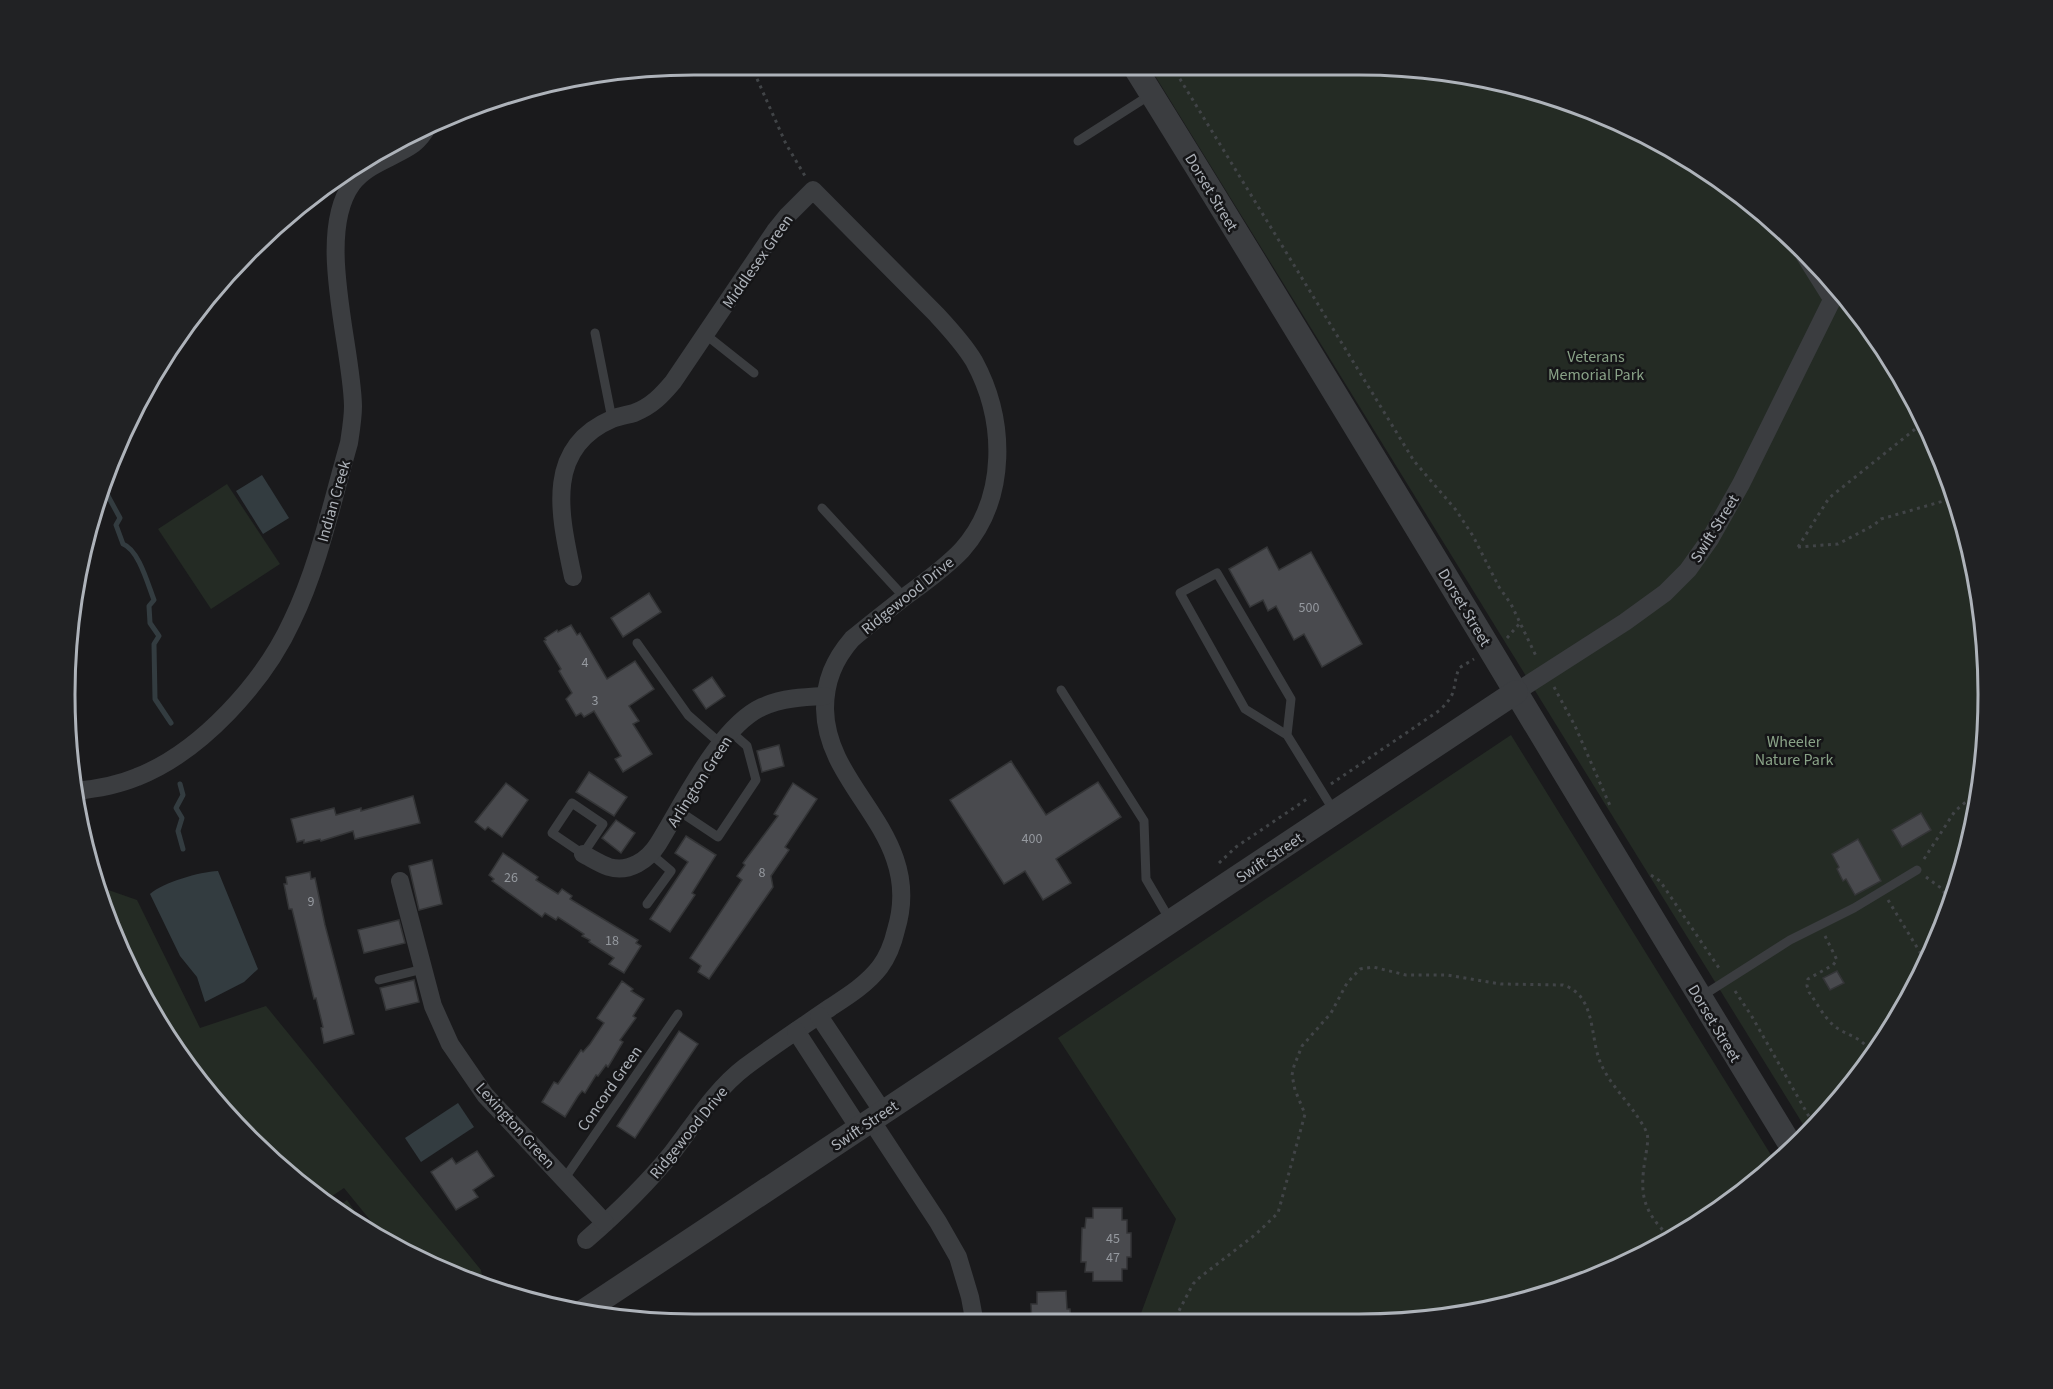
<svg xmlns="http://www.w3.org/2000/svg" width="2053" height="1389" viewBox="0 0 2053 1389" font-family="'Source Sans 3',sans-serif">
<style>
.green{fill:#242b24}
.water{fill:#333c40}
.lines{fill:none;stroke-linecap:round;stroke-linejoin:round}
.stream{stroke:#333c40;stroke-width:5}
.building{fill:#494a4e;stroke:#343537;stroke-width:1.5}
.path{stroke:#414447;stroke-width:3;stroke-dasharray:3 4.5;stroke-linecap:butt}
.service{stroke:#3b3d40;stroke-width:9}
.minor{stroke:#3b3d40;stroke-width:18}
.tertiary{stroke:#3b3d40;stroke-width:24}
.labels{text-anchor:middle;stroke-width:5;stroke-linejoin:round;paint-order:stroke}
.number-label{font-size:14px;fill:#95999f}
.street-label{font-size:16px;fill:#aeb3ba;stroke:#151517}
.park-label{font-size:16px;fill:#89a287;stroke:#151517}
.rim{fill:none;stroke:#aeb3ba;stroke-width:3}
</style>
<rect width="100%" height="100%" fill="#1a1a1c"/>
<!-- green -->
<g class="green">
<polygon points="1358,65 1481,77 1637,130 1709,171 1804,249 1882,344 1940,453 1976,571 1988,694 1976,817 1941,935 1883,1044 1809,1134 1149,66"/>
<polygon points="227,484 280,564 211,609 158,529"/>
<polygon points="1511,735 1776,1163 1709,1218 1600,1276 1482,1312 1358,1324 1137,1324 1176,1219 1058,1038"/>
<polygon points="97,886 137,900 200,1028 266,1006 481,1270 483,1282 416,1259 388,1242 344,1188 323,1202 311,1195 249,1140 149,1009 112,935"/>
<polygon points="347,1200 367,1229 335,1209"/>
</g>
<!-- water -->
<g class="water">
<polygon points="262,475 289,518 263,534 236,491"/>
<path d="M218 871 258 969 244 982 205 1002 197 977 180 956 150 894C164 882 199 872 218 871Z"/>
<polygon points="458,1103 474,1127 421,1162 405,1138"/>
</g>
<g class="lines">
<!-- stream -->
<g class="stream">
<path d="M104 482 108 496 120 518 116 525 123 544C139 550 148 585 154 600L149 606 150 623 159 636 154 644 155 699 171 723"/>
<polyline points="180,784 183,795 176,808 182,818 178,831 183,849"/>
</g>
</g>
<!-- building -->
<g class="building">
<polygon points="1267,547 1279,570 1311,552 1362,644 1322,667 1304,634 1294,640 1276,606 1268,611 1263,600 1250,607 1229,569"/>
<polygon points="649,593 661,612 623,637 611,618"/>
<polygon points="571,625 577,635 580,633 607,679 635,661 654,689 629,706 639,721 633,724 652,754 623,772 615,759 621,756 594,711 584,717 581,713 576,716 566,699 572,693 559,671 561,669 544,641 546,640 545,638 557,630 558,632"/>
<polygon points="712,677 725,696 706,709 693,690"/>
<polygon points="779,745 784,766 762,772 757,751"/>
<polygon points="1011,761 1046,815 1098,782 1121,817 1056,859 1071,883 1043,900 1025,871 1004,884 950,800"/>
<polygon points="589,772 627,797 614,816 576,792"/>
<polygon points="506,783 528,800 502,837 488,827 485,830 475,822"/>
<polygon points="793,783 817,799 785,847 789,850 771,876 773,887 709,979 698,972 701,966 690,958 742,880 737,876 745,865 743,863 778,816 774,814"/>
<polygon points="413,796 420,823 355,839 353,831 321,841 320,839 304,843 304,840 297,842 291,819 334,808 336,815 361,808 361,811"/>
<polygon points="1921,813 1931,830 1902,847 1892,830"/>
<polygon points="616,820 635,833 621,853 602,838"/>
<polygon points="686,836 716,855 692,893 695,895 670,932 650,919 688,862 675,853"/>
<polygon points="1858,839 1881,881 1855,895 1846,879 1843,881 1837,869 1839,867 1832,854"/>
<polygon points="503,853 538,877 536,880 558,894 562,889 572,896 570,899 638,940 636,943 641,946 624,973 609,964 614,958 589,942 590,940 582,936 584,934 558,917 556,920 545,913 542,917 492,881 494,879 489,875"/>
<polygon points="432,860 442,904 419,910 409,866"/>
<polygon points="310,872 311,879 315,878 325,925 354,1034 324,1043 321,1028 323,1027 316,998 314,999 292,909 289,909 284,884 287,884 286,877"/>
<polygon points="399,920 405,943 364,953 358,930"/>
<polygon points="1837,971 1844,983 1830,990 1823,978"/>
<polygon points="414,980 419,1002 386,1010 380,988"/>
<polygon points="622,981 633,989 631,991 644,999 633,1016 636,1018 620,1040 623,1042 608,1067 606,1065 598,1076 596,1075 585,1093 582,1091 578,1096 565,1117 542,1102 554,1082 558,1084 581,1050 583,1052 590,1044 604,1023 597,1018"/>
<polygon points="679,1031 698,1044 635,1138 617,1126"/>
<polygon points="477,1151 494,1176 473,1190 478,1197 456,1210 431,1172 452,1158 456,1164"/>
<polygon points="1093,1208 1122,1208 1122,1220 1127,1220 1127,1233 1131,1233 1131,1257 1127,1257 1127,1269 1122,1269 1122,1281 1093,1281 1093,1272 1085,1272 1086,1262 1081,1262 1082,1228 1085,1228 1086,1218 1093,1218"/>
<polygon points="1066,1291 1067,1309 1070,1309 1071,1324 1032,1324 1031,1304 1037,1304 1037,1292"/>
</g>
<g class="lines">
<!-- path -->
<g class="path">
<polyline points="1172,66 1414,461 1456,510 1473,536 1499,587 1511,604 1537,658"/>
<polyline points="754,72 786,144 805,176"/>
<polyline points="1798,547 1829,498 1924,422"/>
<polyline points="1798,547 1838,544 1874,525 1881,519 1954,498"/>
<polyline points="1507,638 1520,623"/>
<polyline points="1554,687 1575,726 1611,808"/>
<path d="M1331 784 1440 710C1459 691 1451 690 1459 668L1474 659"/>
<polyline points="1924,859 1955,811 1979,791"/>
<polyline points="1219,863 1236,847 1310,797"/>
<polyline points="1651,875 1660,881 1721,971"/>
<polyline points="1926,877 1941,888 1951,902"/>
<polyline points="1888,900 1926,962"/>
<path d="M1825 936 1837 960 1833 965 1808 979 1807 986 1809 992C1816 1002 1823 1015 1832 1024 1844 1036 1867 1036 1872 1058"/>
<polyline points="1735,991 1751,1015 1815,1127"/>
<path d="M1172 1324 1193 1284 1199 1278 1256 1234 1278 1213 1305 1114 1295 1090 1292 1075 1294 1066 1302 1046 1331 1013 1347 983 1360 969 1373 967 1406 975H1447L1501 984 1563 985C1595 995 1590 1033 1599 1059 1606 1079 1623 1096 1635 1113 1639 1119 1644 1126 1647 1133 1649 1141 1646 1152 1645 1160 1639 1196 1644 1213 1671 1238"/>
</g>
<!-- service -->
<g class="service">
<polyline points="1078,141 1150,95"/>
<polyline points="1786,234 1830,304"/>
<polyline points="595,333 612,419"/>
<polyline points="706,335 754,373"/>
<polyline points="822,508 904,597"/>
<polyline points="637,643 688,715 721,744"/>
<polyline points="1061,690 1144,821 1146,879 1170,920"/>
<polyline points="1287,735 1245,709 1180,593 1217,573 1291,699 1287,735 1334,811"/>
<polygon points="572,803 603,824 583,854 552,833"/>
<polyline points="679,811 718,837 756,780 747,746 731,732"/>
<polyline points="647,904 671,871 651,854"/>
<polyline points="379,980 423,969"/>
<polyline points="1702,996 1790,940 1854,908 1917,870"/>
<polyline points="565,1178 678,1014"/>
</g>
<!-- minor -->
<g class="minor">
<path d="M573 577C561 519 542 449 612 419 619 416 627 415 634 413 652 406 662 395 673 382L775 231 788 215 813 190 937 315C950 329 964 344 974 361 1006 420 1008 498 962 550 945 568 925 582 906 596 888 610 870 624 852 639 834 660 825 681 825 709 826 768 877 806 895 859 903 882 903 907 896 930 893 943 888 956 880 967 867 984 848 996 831 1007 802 1027 773 1046 745 1067 715 1090 695 1123 672 1153 646 1185 617 1213 586 1240"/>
<polyline points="1516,692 1625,622 1665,593 1688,570 1710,539 1741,484 1830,304 1838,291"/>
<path d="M75 791C96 789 118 785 137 777 201 752 264 682 292 621 319 565 332 502 349 443 351 430 353 418 353 406 352 346 315 235 352 184 366 165 390 159 409 147 416 143 421 137 425 131"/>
<path d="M583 854C591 858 600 864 609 867 629 873 648 860 658 844 683 804 719 727 762 707 782 698 804 697 825 696"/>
<polyline points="400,881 433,1006 450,1044 485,1095 605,1223"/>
<polyline points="819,1016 883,1112"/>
<polyline points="796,1031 859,1128"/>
<polyline points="871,1120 938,1222 958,1257 970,1297 975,1324"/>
</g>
<!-- tertiary -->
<g class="tertiary">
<path d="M1134 66C1358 425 1572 789 1793 1149"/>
<polyline points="581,1313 1516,692"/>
</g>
</g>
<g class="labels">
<!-- number labels -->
<g class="number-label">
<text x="1309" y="612">500</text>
<text x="585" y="667">4</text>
<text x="595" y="705">3</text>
<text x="1032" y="843">400</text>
<text x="762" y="877">8</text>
<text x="511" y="882">26</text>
<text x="311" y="906">9</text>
<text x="612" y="945">18</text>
<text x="1113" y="1243">45</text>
<text x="1113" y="1262">47</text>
</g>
<!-- street labels -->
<g class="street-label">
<text transform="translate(1212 192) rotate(59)" y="6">Dorset Street</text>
<text transform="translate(757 261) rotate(-55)" y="6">Middlesex Green</text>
<text transform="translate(333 501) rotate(-74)" y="6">Indian Creek</text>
<text transform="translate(1714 528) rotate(-58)" y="6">Swift Street</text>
<text transform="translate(907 595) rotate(-39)" y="6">Ridgewood Drive</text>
<text transform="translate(1465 607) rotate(59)" y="6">Dorset Street</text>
<text transform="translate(699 781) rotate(-57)" y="6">Arlington Green</text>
<text transform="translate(1269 857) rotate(-34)" y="6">Swift Street</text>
<text transform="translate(1715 1023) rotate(59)" y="6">Dorset Street</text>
<text transform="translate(609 1088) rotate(-55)" y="6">Concord Green</text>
<text transform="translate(516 1125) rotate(48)" y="6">Lexington Green</text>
<text transform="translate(864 1125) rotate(-34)" y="6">Swift Street</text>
<text transform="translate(688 1132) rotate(-51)" y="6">Ridgewood Drive</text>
</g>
<!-- park labels -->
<g class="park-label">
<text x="1596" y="362">Veterans<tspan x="1596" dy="18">Memorial Park</tspan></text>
<text x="1794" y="747">Wheeler<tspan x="1794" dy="18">Nature Park</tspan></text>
</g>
</g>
<!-- crop -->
<path d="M0 0H2053V1389H0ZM694 75H1359A619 619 0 0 1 1978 694V695A619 619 0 0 1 1359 1314H694A619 619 0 0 1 75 695V694A619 619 0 0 1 694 75Z" fill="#212224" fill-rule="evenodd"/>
<path class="rim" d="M694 75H1359A619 619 0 0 1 1978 694V695A619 619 0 0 1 1359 1314H694A619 619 0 0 1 75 695V694A619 619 0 0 1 694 75Z"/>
</svg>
